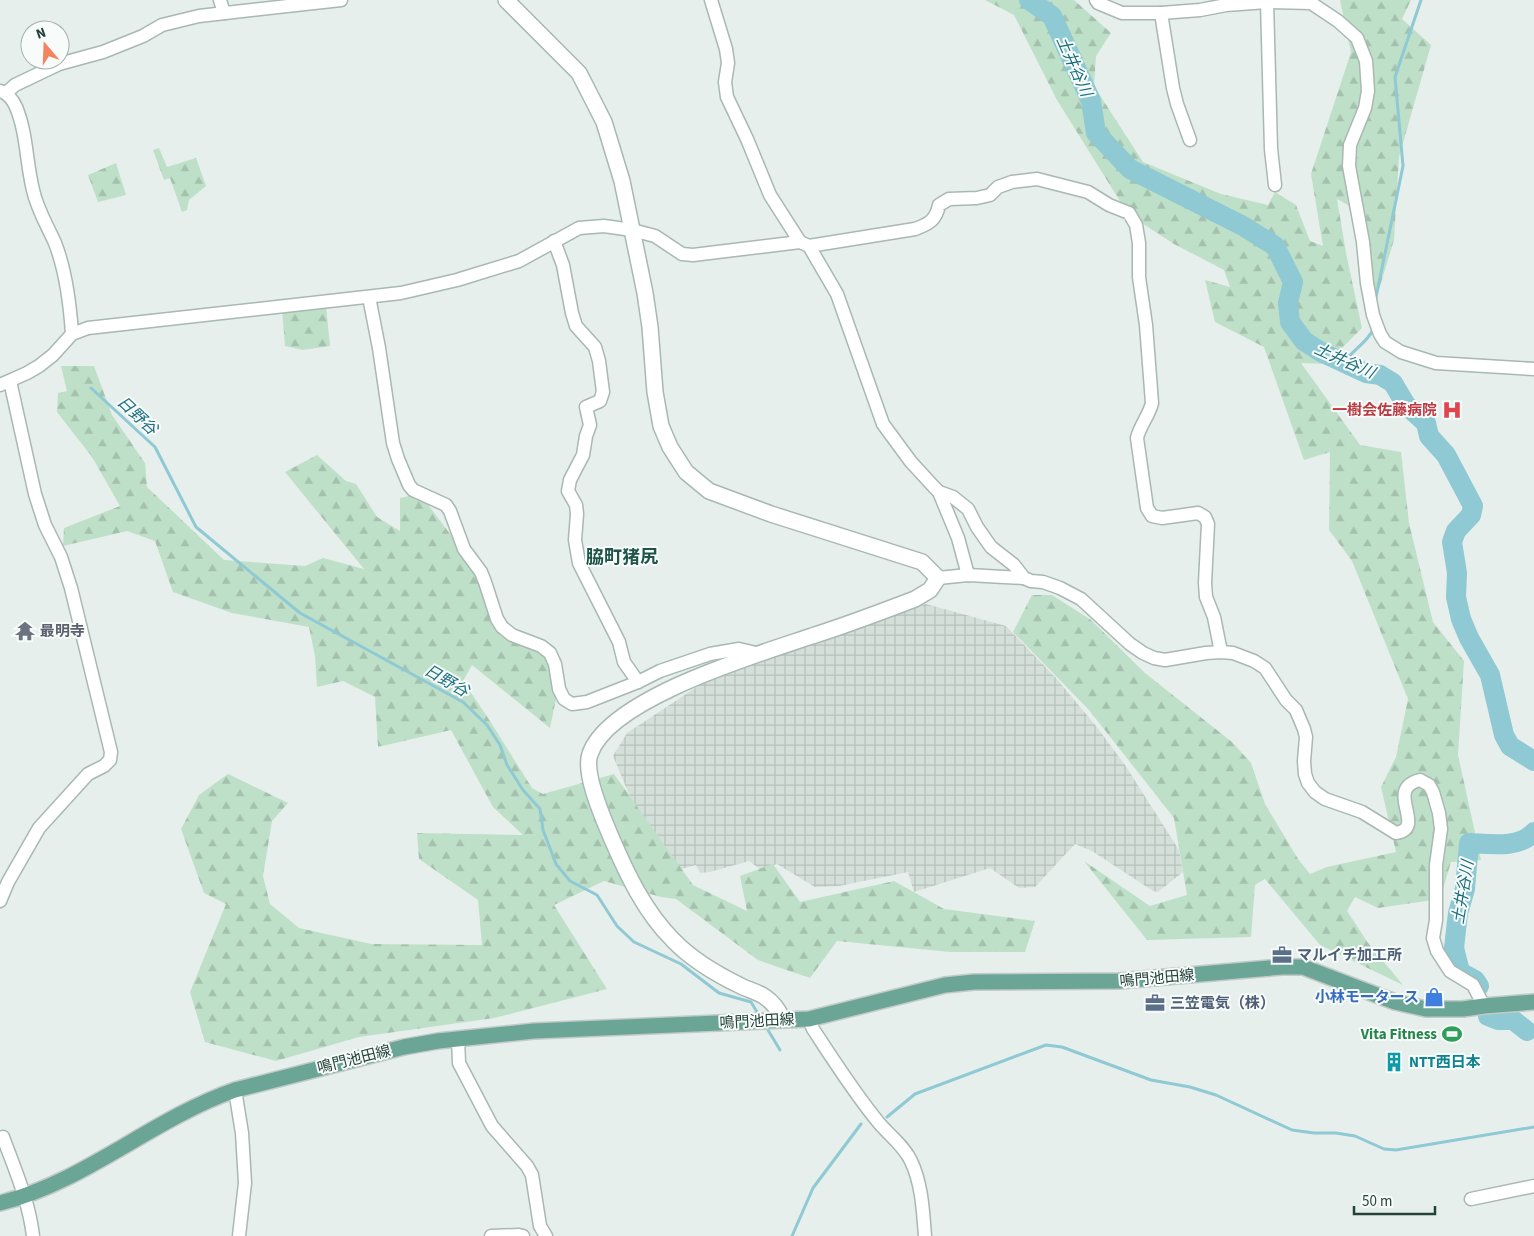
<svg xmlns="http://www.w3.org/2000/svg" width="1534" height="1236" viewBox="0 0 1534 1236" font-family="'Source Sans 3','Noto Sans JP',sans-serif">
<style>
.industrial{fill:url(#industrial-grid)}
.forest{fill:url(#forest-firs)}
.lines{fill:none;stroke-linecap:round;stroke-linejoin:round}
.stream{stroke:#8ec9d4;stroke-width:3}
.river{stroke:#8ec9d4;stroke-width:20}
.minor-casing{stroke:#a8b8b2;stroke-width:15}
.tertiary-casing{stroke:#a8b8b2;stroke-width:18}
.primary-casing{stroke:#c2cac8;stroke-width:18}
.minor{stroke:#fff;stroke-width:12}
.tertiary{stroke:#fff;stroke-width:15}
.primary{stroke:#6aa596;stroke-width:15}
.labels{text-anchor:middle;stroke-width:4;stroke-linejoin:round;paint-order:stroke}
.health-label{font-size:15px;font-weight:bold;fill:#be3a42;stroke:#f7fbf9;text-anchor:end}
.worship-label{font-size:15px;font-weight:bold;fill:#5b616d;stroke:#f7fbf9;text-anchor:start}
.service-label{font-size:15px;font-weight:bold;fill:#4e5e75;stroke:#f7fbf9;text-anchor:start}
.street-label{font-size:15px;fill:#24423a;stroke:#f7fbf9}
.shop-label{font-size:15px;font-weight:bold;fill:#366cbe;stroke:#f7fbf9;text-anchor:end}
.leisure-label{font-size:15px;font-weight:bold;fill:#27864d;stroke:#f7fbf9;text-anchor:end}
.culture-label{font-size:15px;font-weight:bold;fill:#0d838f;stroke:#f7fbf9;text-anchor:start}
.water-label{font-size:16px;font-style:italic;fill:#1c6f80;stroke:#f7fbf9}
.quarter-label{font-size:18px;font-weight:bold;fill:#1f5548;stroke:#f7fbf9}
</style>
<defs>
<pattern id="industrial-grid" width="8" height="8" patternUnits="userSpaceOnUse" patternTransform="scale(1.25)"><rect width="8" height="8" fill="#d4dfda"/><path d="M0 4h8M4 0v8" fill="none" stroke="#b6c1bc"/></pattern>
<pattern id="forest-firs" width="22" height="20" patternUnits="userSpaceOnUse" patternTransform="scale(1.25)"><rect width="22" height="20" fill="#bfe0c8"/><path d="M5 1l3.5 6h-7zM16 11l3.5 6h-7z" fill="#a4c1ad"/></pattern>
</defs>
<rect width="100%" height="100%" fill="#e6efeb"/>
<!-- industrial -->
<polygon class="industrial" points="926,604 1006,626 1055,677 1096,726 1125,765 1179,850 1183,872 1158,892 1153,891 1092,851 1075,844 1035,887 1019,888 990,868 914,892 908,872 839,886 815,887 777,864 760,869 749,861 710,872 700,873 696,865 681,869 631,799 613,756 627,733 721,671"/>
<!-- forest -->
<g class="forest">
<polygon points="985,0 1074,0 1111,33 1096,56 1094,86 1143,162 1221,194 1268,205 1275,192 1296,205 1310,241 1323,246 1311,174 1351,52 1340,0 1411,0 1402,19 1431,45 1399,157 1394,240 1377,296 1348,205 1337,199 1346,253 1362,328 1326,364 1301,363 1360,445 1401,452 1409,523 1433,622 1464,661 1458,755 1481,860 1451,862 1440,899 1378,908 1355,897 1347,911 1368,943 1403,985 1320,945 1265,879 1255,885 1251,937 1147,940 1084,861 1150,906 1187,895 1174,818 1089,710 1013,632 1032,595 1052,595 1091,620 1145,673 1232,742 1251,763 1265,804 1298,859 1310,874 1327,867 1396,852 1381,787 1396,757 1408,699 1352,561 1329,530 1330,452 1304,460 1264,347 1215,322 1205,280 1230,287 1224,270 1174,244 1128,214 1057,100 1014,15"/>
<polygon points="159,148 167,167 196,158 206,186 189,200 187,210 182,212 170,178 164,180 153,150"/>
<polygon points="116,163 126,195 98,202 88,175"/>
<polygon points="326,305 330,346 303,350 285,346 282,309"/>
<polygon points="61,366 94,366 112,415 145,463 147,487 224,560 305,566 323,558 364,569 285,472 317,455 346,481 356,484 377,517 400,531 400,498 420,494 468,558 500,634 540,644 558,689 550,728 472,665 463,681 488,718 532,788 543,794 614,774 693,885 747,911 740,876 773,864 800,902 894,881 944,909 1035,921 1025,952 951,952 837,941 810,978 758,960 676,899 661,897 604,881 554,905 607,989 494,1018 359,1037 276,1061 205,1042 190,992 226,904 204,893 181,829 199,795 228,774 288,803 272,821 263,876 270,904 299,928 371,944 482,945 478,900 419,859 417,833 523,835 493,807 451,730 378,747 375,697 343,681 317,687 315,656 309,627 232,613 173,592 155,541 127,531 63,546 64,528 120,506 92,457 57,412 58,393 67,391"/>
</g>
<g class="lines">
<!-- stream -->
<g class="stream">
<polyline points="1375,302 1403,166 1395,77 1421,0"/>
<path d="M1344 362C1354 349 1367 343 1374 328"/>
<polyline points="91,388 155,447 196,527 300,613 463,702 487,725 500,745 507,765 523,790 540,809 543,830 556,864 570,881 597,895 617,926 634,942 681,964 719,993 751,1002 757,1012"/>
<polyline points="768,1030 780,1050"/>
<polyline points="887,1117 915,1094 1046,1045 1062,1047 1151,1080 1190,1087 1216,1095 1292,1130 1314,1133 1336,1133 1355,1136 1384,1149 1396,1150 1534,1127"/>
<polyline points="792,1236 813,1188 861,1124"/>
</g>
<!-- river -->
<g class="river">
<polyline points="1029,0 1052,16 1091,101 1096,133 1130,169 1243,226 1275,246 1293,282 1288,303 1290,322 1304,341 1321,352 1366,373 1380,375 1393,383 1406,405 1426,423 1429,436 1446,455 1473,506 1471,515 1456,531 1452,542 1457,573 1456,597 1461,619 1469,638 1490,675 1504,735 1510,746 1534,761"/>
<path d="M1479 986 1475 980 1460 972 1454 948 1458 913 1465 889 1469 843C1490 844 1519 849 1534 832"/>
<polyline points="1488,1010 1488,1016 1498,1020 1513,1020 1527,1031"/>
</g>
<defs>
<g id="minor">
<polyline points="220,0 224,13"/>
<polyline points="711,0 726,49 728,63 725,82 727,97 747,139 770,195 800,242"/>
<polyline points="1096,0 1098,3 1122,13 1161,13 1200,10 1226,5 1267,2 1311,3 1338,21 1357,38 1366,61 1368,91 1365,108 1350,145 1349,166 1363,242 1367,283 1373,315 1380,334 1385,342 1401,352 1436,363 1534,369"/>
<polyline points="1267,2 1271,149 1275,185"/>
<polyline points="1161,13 1173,88 1177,104 1190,140"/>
<path d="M0 91C7 93 13 100 16 107 27 133 26 162 33 190 37 209 47 225 55 243 66 271 70 304 72 334"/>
<polyline points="6,93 15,85 59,64 103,52 143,36 162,25 199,16 341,0"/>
<polyline points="554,241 563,265 572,313 576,326 595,347 599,361 603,392 600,401 586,407 590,425 586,436 583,455 570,480 568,491 576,505 577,514 575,540 579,563 619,642 624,662 638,682"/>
<path d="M809 246 915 229C929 224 936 220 939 205L949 199 977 198 990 195 998 187 1012 182 1037 179 1088 192 1109 205 1129 213 1136 225 1139 243V277L1146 325 1152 403C1149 416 1140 425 1137 438L1147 508 1152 516 1162 518 1198 513 1205 517 1208 524 1205 583 1206 597 1214 617 1221 652"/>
<polyline points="369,297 379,348 393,443 398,459 409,485 413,490 446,505 450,511 464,549 481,572 485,582 497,619 502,627 512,635 541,646 550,653 555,664 559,689 564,699 572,704 587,702 638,682 660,671 710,654 739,649 756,653"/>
<path d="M0 385 27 373 39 366 53 355 72 334 88 328 401 293 457 280 519 261 579 228 604 226 632 230 655 236 682 254 693 255 800 242 809 246 837 294 883 424 911 462 934 487 939 492 953 497 968 509 977 527 991 547 1014 565 1024 578 1031 581 1043 582 1060 588 1081 599 1130 644 1143 653 1154 658 1165 660 1206 653 1221 652 1233 653 1254 661 1265 668 1286 700 1296 710 1304 729 1306 737 1304 761 1305 774 1308 783 1315 792 1325 799 1362 812 1396 833C1428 828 1383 789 1420 780L1429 785 1433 792 1439 813 1441 829 1436 865V920L1433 938 1437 951 1450 971 1473 985 1484 1006"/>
<polyline points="939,492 958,538 968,575"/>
<polyline points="938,578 968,575 1024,578"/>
<polyline points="0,901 8,882 39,828 88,774 104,766 110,760 111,752 71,588 61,557 45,525 35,494 10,381"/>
<path d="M809 1019 813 1029C834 1061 855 1094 879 1123 890 1136 904 1146 911 1161 922 1184 923 1211 925 1236"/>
<polyline points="458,1039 459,1063 492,1126 527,1166 532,1175 540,1226 546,1236"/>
<polyline points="235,1090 242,1133 245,1183 239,1236"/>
<path d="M3 1137C15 1170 29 1201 33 1236"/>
<polyline points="1471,1199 1534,1186"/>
<polyline points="491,1236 519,1235 523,1236"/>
</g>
<path id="tertiary" d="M506 0 579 73 604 122 622 181 645 293 650 327 655 392 661 426 670 447 686 472 709 491 771 514 922 562 938 578 930 590 915 599C881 612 847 625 812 636 759 654 609 698 590 754 583 773 603 818 611 837 627 874 644 911 673 940 692 960 716 974 741 986 749 990 758 992 765 997 774 1003 779 1011 783 1020"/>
<path id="primary" d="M0 1203C85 1182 152 1119 235 1090L404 1047 438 1041 534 1031 809 1019 945 985 974 982 1119 981 1282 967H1303L1395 1002 1426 1009H1463L1484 1006 1534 1002"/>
</defs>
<!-- minor casing -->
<use href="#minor" class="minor-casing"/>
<!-- tertiary casing -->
<use href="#tertiary" class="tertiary-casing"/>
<!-- primary casing -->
<use href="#primary" class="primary-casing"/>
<!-- minor -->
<use href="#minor" class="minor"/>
<!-- tertiary -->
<use href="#tertiary" class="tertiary"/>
<!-- primary -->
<use href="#primary" class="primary"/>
</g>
<!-- icons -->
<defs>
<symbol id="hospital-bare" viewBox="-9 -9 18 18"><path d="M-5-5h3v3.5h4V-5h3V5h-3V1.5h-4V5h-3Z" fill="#e0444e" stroke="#f7fbf9" stroke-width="2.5" paint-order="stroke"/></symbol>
<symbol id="temple-bare" viewBox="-9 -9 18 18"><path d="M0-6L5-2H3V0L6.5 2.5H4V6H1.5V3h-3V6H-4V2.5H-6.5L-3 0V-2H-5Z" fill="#6b7280" stroke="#f7fbf9" stroke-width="2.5" paint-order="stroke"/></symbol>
<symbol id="office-bare" viewBox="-9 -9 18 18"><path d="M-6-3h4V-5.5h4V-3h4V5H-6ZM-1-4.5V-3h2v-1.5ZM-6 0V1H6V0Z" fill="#5c6f8a" stroke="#f7fbf9" stroke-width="2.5" paint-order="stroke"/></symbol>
<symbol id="shop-bare" viewBox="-9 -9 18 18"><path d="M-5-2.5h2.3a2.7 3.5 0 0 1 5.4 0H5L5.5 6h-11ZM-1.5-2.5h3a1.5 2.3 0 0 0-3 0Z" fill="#3f7fe0" stroke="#f7fbf9" stroke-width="2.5" paint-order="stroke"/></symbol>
<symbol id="stadium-bare" viewBox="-9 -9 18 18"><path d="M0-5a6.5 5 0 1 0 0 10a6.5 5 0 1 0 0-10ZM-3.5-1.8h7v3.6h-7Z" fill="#2e9e5b" stroke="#f7fbf9" stroke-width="2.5" paint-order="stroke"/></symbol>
<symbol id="building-bare" viewBox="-9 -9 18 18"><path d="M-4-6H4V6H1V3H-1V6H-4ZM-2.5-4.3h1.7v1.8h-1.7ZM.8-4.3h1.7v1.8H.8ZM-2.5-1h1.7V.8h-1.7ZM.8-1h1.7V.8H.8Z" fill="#0f9aa8" stroke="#f7fbf9" stroke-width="2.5" paint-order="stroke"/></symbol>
</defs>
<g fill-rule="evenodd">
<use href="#hospital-bare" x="1438" y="396" width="28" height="28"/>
<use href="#temple-bare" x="11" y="617" width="28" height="28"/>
<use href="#office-bare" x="1268" y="941" width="28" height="28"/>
<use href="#shop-bare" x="1420" y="983" width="28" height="28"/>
<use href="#office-bare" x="1141" y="989" width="28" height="28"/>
<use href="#stadium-bare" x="1438" y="1020" width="28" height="28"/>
<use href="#building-bare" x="1380" y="1048" width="28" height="28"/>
</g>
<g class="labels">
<!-- health labels -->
<g class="health-label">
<text x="1437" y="415">一樹会佐藤病院</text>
</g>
<!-- worship labels -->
<g class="worship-label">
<text x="40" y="636">最明寺</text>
</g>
<!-- service labels -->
<g class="service-label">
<text x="1297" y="960">マルイチ加工所</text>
<text x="1170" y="1008">三笠電気（株）</text>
</g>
<!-- street labels -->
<g class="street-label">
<text transform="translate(1157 978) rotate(-5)" y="5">鳴門池田線</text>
<text transform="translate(757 1021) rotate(-3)" y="5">鳴門池田線</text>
<text transform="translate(354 1059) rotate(-14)" y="5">鳴門池田線</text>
</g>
<!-- shop labels -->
<g class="shop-label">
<text x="1419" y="1002">小林モータース</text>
</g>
<!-- leisure labels -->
<g class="leisure-label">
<text x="1437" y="1039">Vita Fitness</text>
</g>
<!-- culture labels -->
<g class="culture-label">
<text x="1409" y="1067">NTT西日本</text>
</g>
<!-- water labels -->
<g class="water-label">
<text transform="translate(1075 66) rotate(66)" y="6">土井谷川</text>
<text transform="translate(1345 360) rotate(24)" y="6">土井谷川</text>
<text transform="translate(138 415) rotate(43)" y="6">日野谷</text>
<text transform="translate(447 680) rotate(30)" y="6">日野谷</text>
<text transform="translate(1462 892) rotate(-81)" y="6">土井谷川</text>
</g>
<!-- quarter labels -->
<g class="quarter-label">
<text x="622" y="563">脇町猪尻</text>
</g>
</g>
<!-- north arrow -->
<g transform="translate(45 45) rotate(341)"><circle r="24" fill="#f7fbf9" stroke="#a3b1ad"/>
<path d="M0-4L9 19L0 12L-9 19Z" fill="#f4845f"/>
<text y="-8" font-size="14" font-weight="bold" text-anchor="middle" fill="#24423a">N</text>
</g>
<!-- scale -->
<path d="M1354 1206v8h81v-8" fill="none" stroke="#24423a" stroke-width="2.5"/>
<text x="1362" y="1206" font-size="15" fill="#24423a" stroke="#f7fbf9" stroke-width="4" paint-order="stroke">50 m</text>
</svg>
